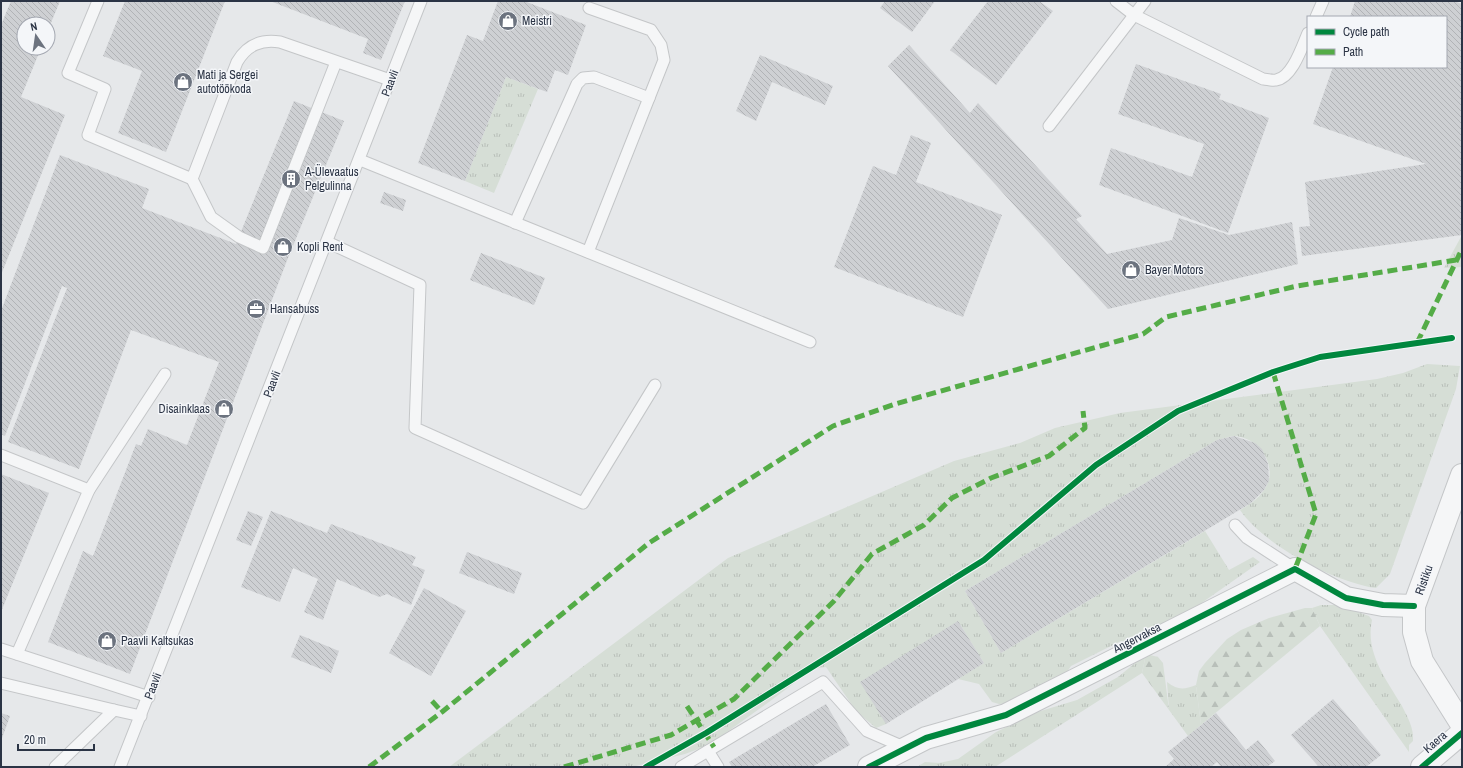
<svg xmlns="http://www.w3.org/2000/svg" width="1463" height="768" viewBox="0 0 1463 768" font-family="'Archivo Narrow',sans-serif">
<style>
.grass{fill:url(#grass-tufts)}
.forest{fill:url(#forest-firs)}
.building{fill:url(#building-back-hatch)}
.lines{fill:none;stroke-linecap:round;stroke-linejoin:round}
.service-casing{stroke:#c4c6c8;stroke-width:13}
.minor-casing{stroke:#c4c6c8;stroke-width:24}
.tertiary-casing{stroke:#c4c6c8;stroke-width:24}
.service{stroke:#f5f6f7;stroke-width:11}
.minor{stroke:#f5f6f7;stroke-width:22}
.tertiary{stroke:#f5f6f7;stroke-width:22}
.quiet{stroke:#54ac47;stroke-width:5;stroke-dasharray:10 5;stroke-linecap:butt}
.cycleway-casing{stroke:#f4f6f9;stroke-width:8}
.cycleway{stroke:#00873e;stroke-width:6}
.labels{text-anchor:middle;stroke-width:3;stroke-linejoin:round;paint-order:stroke}
.poi-label{font-size:12px;fill:#2b3445;stroke:#f4f6f9;text-anchor:start}
.street-label{font-size:12px;fill:#2b3445;stroke:#f4f6f9}
</style>
<defs>
<pattern id="grass-tufts" width="24" height="20" patternUnits="userSpaceOnUse"><rect width="24" height="20" fill="#d6ded6"/><path d="M3 7l-1-3M5 7V3M7 7l1-3M15 17l-1-3M17 17v-4M19 17l1-3" fill="none" stroke="#b8bfb9"/></pattern>
<pattern id="forest-firs" width="22" height="20" patternUnits="userSpaceOnUse"><rect width="22" height="20" fill="#d6ded6"/><path d="M5 1l3.5 6h-7zM16 11l3.5 6h-7z" fill="#b8bfb9"/></pattern>
<pattern id="building-back-hatch" width="6" height="6" patternUnits="userSpaceOnUse"><rect width="6" height="6" fill="#ced0d3"/><path d="M-1 5l2 2M0 0l6 6M5-1l2 2" fill="none" stroke="#b1b3b6"/></pattern>
</defs>
<rect width="100%" height="100%" fill="#e6e8ea"/>
<!-- grass -->
<g class="grass">
<polygon points="506,77 538,89 494,193 465,181"/>
<polygon points="1462,235 1462,267 1444,268"/>
<path d="M1427 364 1460 366 1456 389 1390 574 1376 588C1334 582 1264 545 1240 510 1249 505 1258 499 1264 490 1280 468 1260 438 1235 436 1230 436 1223 439 1217 440L965 591 1001 653 1205 531 1229 570 1253 557 1260 562 1183 616 1133 643 1121 641 1071 666 1061 681 1013 703 999 704 992 702 979 684 958 679 984 663 958 621 886 724 876 728 856 711 826 667 807 670 793 684 769 702 709 745 685 754 632 767H449L728 558 954 461 1020 443 1055 428 1120 413 1377 379 1403 373Z"/>
<path d="M1321 605H1338L1369 616 1372 620C1365 653 1386 679 1402 706 1408 718 1414 728 1413 741L1409 745V752L1320 626 1312 608Z"/>
<polygon points="1146,654 1142,673 995,767 917,767 925,762 939,763 958,759 996,732 1011,725 1034,713 1077,700 1118,677"/>
<path d="M1167 682C1178 690 1183 690 1196 685L1201 725 1188 736 1169 710Z"/>
</g>
<!-- forest -->
<g class="forest">
<polygon points="1305,608 1312,608 1320,626 1201,725 1196,685 1199,671 1205,663 1227,639 1241,630 1269,618"/>
<polygon points="1146,654 1158,657 1163,663 1169,710 1142,673"/>
</g>
<!-- building -->
<g class="building">
<polygon points="11,1 60,1 48,30 48,24 24,24 24,48 41,48 21,97 65,115 1,275 1,25"/>
<polygon points="125,1 225,1 166,152 118,133 142,71 103,56"/>
<polygon points="270,1 405,1 381,60 363,53 368,39"/>
<polygon points="498,1 524,1 586,25 568,75 555,70 547,92 506,77 465,181 418,163 467,35 483,41"/>
<polygon points="885,1 935,1 912,32 880,8"/>
<polygon points="988,1 1039,1 1053,11 996,85 950,50"/>
<polygon points="1355,1 1454,1 1462,4 1462,235 1302,256 1299,227 1310,226 1305,182 1426,164 1313,124 1333,67 1446,67 1446,17 1350,17"/>
<polygon points="909,45 970,113 978,103 1082,216 1076,219 1107,254 1172,240 1179,218 1229,235 1292,222 1298,264 1108,309 888,66"/>
<polygon points="760,55 833,86 825,105 772,82 756,121 736,111"/>
<polygon points="1136,64 1221,94 1219,99 1269,118 1228,233 1099,185 1111,148 1192,177 1204,144 1118,114"/>
<polygon points="294,101 344,121 286,263 130,674 48,642 83,551 93,556 136,444 141,446 148,429 187,445 219,362 131,330 79,469 8,442 67,288 62,286 5,436 1,434 1,311 60,155 149,189 142,208 236,244"/>
<polygon points="911,135 931,143 916,182 1002,215 963,317 834,267 873,166 896,175"/>
<polygon points="384,192 406,200 403,211 380,203"/>
<polygon points="481,253 545,278 534,305 470,280"/>
<polygon points="1234,436 1255,443 1262,449 1268,464 1269,481 1264,490 1251,503 1001,653 965,591 1217,440"/>
<polygon points="1,474 49,493 1,612"/>
<polygon points="248,511 263,517 251,546 236,540"/>
<polygon points="271,511 327,533 331,524 416,557 412,565 425,570 411,605 387,594 379,597 337,579 323,620 304,612 318,579 293,568 280,602 241,587"/>
<polygon points="467,552 522,573 514,594 459,573"/>
<polygon points="424,588 466,611 431,676 389,653"/>
<polygon points="958,621 984,663 886,724 860,682"/>
<polygon points="300,635 339,651 331,673 291,657"/>
<polygon points="1333,699 1381,755 1366,767 1319,767 1291,735"/>
<polygon points="826,704 850,745 812,767 732,767 729,762"/>
<polygon points="1,713 10,716 1,741"/>
<polygon points="1216,713 1246,750 1258,740 1275,761 1267,767 1221,767 1217,762 1211,767 1165,767 1174,759 1168,752"/>
</g>
<g class="lines">
<defs>
<g id="service">
<path d="M98 1 68 73 105 89 88 135 192 179 237 62C247 45 261 39 280 42L390 80"/>
<path d="M1116 1 1134 15 1263 79C1267 79 1272 81 1276 80 1292 78 1302 47 1308 33"/>
<polyline points="1316,17 1323,1"/>
<polyline points="1049,126 1145,1"/>
<polyline points="360,160 810,342"/>
<polyline points="192,179 211,217 239,237 263,248 336,62"/>
<polyline points="515,223 577,84 583,78 594,77 649,98"/>
<polyline points="327,242 420,285 415,428 583,503 655,385"/>
<polyline points="588,252 664,60 661,45 651,30 589,8"/>
<polyline points="1,455 89,490 17,654"/>
<polyline points="89,490 165,374"/>
<polyline points="1235,525 1247,538 1295,569"/>
<polyline points="1,649 149,697"/>
<polyline points="1,683 114,710"/>
<polyline points="708,751 718,767"/>
<polyline points="55,767 114,710 141,716"/>
<polyline points="120,767 421,1"/>
<polyline points="681,767 823,682 867,731 906,748"/>
</g>
<g id="minor">
<polyline points="869,767 926,738 1006,715 1295,569 1346,598 1383,605 1414,606"/>
<polyline points="1422,767 1462,733"/>
</g>
<polyline id="tertiary" points="1462,475 1414,606 1414,632 1422,661 1462,725"/>
</defs>
<!-- service casing -->
<use href="#service" class="service-casing"/>
<!-- minor casing -->
<use href="#minor" class="minor-casing"/>
<!-- tertiary casing -->
<use href="#tertiary" class="tertiary-casing"/>
<!-- service -->
<use href="#service" class="service"/>
<!-- minor -->
<use href="#minor" class="minor"/>
<!-- tertiary -->
<use href="#tertiary" class="tertiary"/>
<!-- quiet -->
<g class="quiet">
<polyline points="1417,343 1462,249"/>
<polyline points="1273,372 1316,514 1295,569"/>
<polyline points="432,701 442,712"/>
<polyline points="687,706 714,747"/>
<polyline points="369,767 442,712 649,543 833,426 895,404 1143,334 1166,317 1297,286 1456,260"/>
<polyline points="564,767 671,735 734,699 834,601 872,554 924,525 952,498 991,478 1049,456 1085,428 1083,411"/>
</g>
<defs>
<g id="cycleway">
<polyline points="646,767 706,733 984,560 1096,465 1178,411 1273,372 1320,357 1452,338"/>
<polyline points="869,767 926,738 1006,715 1295,569 1346,598 1383,605 1414,606"/>
<polyline points="1422,767 1462,733"/>
</g>
</defs>
<!-- cycleway casing -->
<use href="#cycleway" class="cycleway-casing"/>
<!-- cycleway -->
<use href="#cycleway" class="cycleway"/>
</g>
<!-- icons -->
<defs>
<symbol id="shop-disc" viewBox="-11 -11 22 22"><circle r="9.5" fill="#6c737f" stroke="#f4f6f9"/><path d="M-5-2.5h2.3a2.7 3.5 0 0 1 5.4 0H5L5.5 6h-11ZM-1.5-2.5h3a1.5 2.3 0 0 0-3 0Z" fill="#fff"/></symbol>
<symbol id="building-disc" viewBox="-11 -11 22 22"><circle r="9.5" fill="#6c737f" stroke="#f4f6f9"/><path d="M-4-6H4V6H1V3H-1V6H-4ZM-2.5-4.3h1.7v1.8h-1.7ZM.8-4.3h1.7v1.8H.8ZM-2.5-1h1.7V.8h-1.7ZM.8-1h1.7V.8H.8Z" fill="#fff"/></symbol>
<symbol id="office-disc" viewBox="-11 -11 22 22"><circle r="9.5" fill="#6c737f" stroke="#f4f6f9"/><path d="M-6-3h4V-5.5h4V-3h4V5H-6ZM-1-4.5V-3h2v-1.5ZM-6 0V1H6V0Z" fill="#fff"/></symbol>
</defs>
<g fill-rule="evenodd">
<use href="#shop-disc" x="497" y="10" width="22" height="22"/>
<use href="#shop-disc" x="172" y="71" width="22" height="22"/>
<use href="#building-disc" x="280" y="168" width="22" height="22"/>
<use href="#shop-disc" x="272" y="236" width="22" height="22"/>
<use href="#shop-disc" x="1120" y="259" width="22" height="22"/>
<use href="#office-disc" x="245" y="298" width="22" height="22"/>
<use href="#shop-disc" x="213" y="398" width="22" height="22"/>
<use href="#shop-disc" x="96" y="630" width="22" height="22"/>
</g>
<g class="labels">
<!-- poi labels -->
<g class="poi-label">
<text x="522" y="25">Meistri</text>
<text x="197" y="79">Mati ja Sergei<tspan x="197" dy="14">autotöökoda</tspan></text>
<text x="305" y="176">A-Ülevaatus<tspan x="305" dy="14">Pelgulinna</tspan></text>
<text x="297" y="251">Kopli Rent</text>
<text x="1145" y="274">Bayer Motors</text>
<text x="270" y="313">Hansabuss</text>
<text x="210" y="413" text-anchor="end">Disainklaas</text>
<text x="121" y="645">Paavli Kaltsukas</text>
</g>
<!-- street labels -->
<g class="street-label">
<text transform="translate(390 83) rotate(-69)" y="4">Paavli</text>
<text transform="translate(272 384) rotate(-69)" y="4">Paavli</text>
<text transform="translate(1424 580) rotate(-70)" y="4">Ristiku</text>
<text transform="translate(1137 638) rotate(-27)" y="4">Angervaksa</text>
<text transform="translate(153 686) rotate(-69)" y="4">Paavli</text>
<text transform="translate(1435 742) rotate(-41)" y="4">Kaera</text>
</g>
</g>
<!-- border -->
<rect width="1463" height="768" fill="none" stroke="#2b3445" stroke-width="4"/>
<!-- legend -->
<rect x="1307" y="16" width="140" height="52" fill="#f4f6f9" stroke="#a4a8b1"/>
<rect x="1315" y="29" width="20" height="6" fill="#00873e" stroke="#a4a8b1"/>
<text x="1343" y="36" font-size="12" fill="#2b3445">Cycle path</text>
<rect x="1315" y="49" width="20" height="6" fill="#54ac47" stroke="#a4a8b1"/>
<text x="1343" y="56" font-size="12" fill="#2b3445">Path</text>
<!-- north arrow -->
<g transform="translate(36 36) rotate(347)"><circle r="19" fill="#f4f6f9" stroke="#a4a8b1"/>
<path d="M0-3L7 15L0 10L-7 15Z" fill="#6c737f"/>
<text y="-6" font-size="11" font-weight="bold" text-anchor="middle" fill="#2b3445">N</text>
</g>
<!-- scale -->
<path d="M18 744v6h76v-6" fill="none" stroke="#2b3445" stroke-width="2"/>
<text x="24" y="744" font-size="12" fill="#2b3445" stroke="#f4f6f9" stroke-width="3" paint-order="stroke">20 m</text>
</svg>
